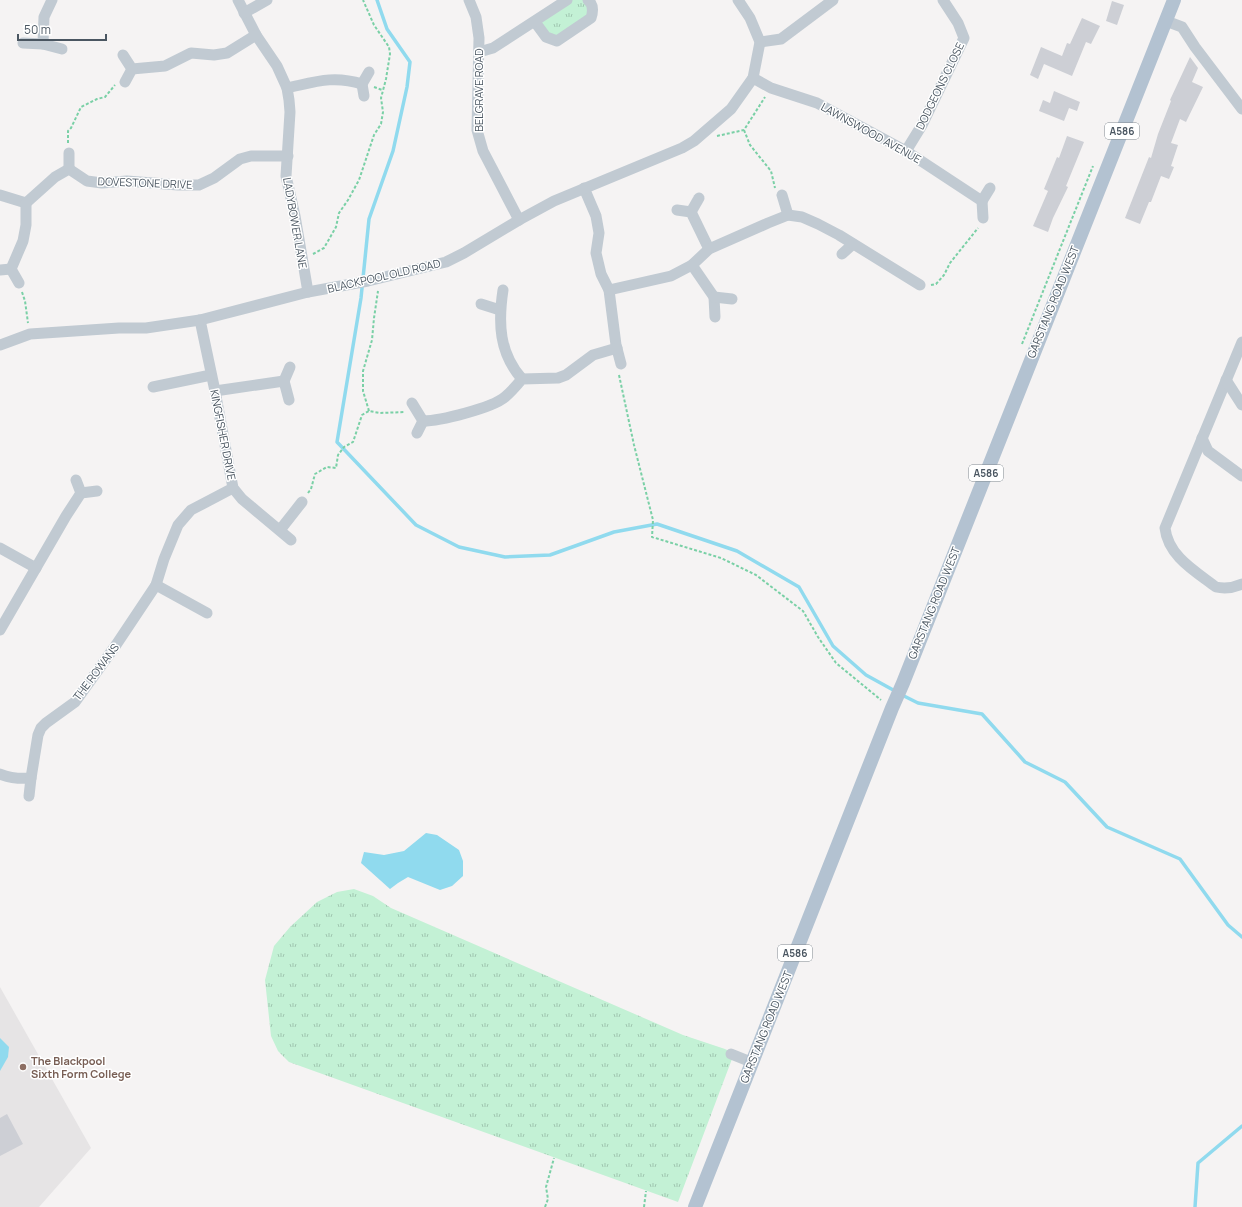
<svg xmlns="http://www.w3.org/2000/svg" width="1242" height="1207" viewBox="0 0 1242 1207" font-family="Manrope,sans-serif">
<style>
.education{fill:#e6e4e5}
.grass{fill:url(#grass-tufts)}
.water{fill:#90daee}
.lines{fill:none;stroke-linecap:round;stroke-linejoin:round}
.stream{stroke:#90daee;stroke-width:3.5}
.building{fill:#cdcfd5}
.path{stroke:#7ad0a6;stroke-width:2;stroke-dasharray:3 2;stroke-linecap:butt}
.minor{stroke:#c1cad2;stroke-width:11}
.major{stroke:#b3c2d1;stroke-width:14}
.education-dot{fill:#8d6e63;stroke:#fff;stroke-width:1.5}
.labels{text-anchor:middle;stroke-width:3;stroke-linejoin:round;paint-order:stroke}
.shield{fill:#fff;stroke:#808990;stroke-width:1}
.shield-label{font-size:10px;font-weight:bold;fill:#4a5661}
.street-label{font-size:11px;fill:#4a5661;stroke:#fff}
.education-label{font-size:11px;font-weight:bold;fill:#785e54;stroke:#fff;text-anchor:start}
</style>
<defs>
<pattern id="grass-tufts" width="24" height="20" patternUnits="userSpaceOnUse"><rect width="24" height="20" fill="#c3f1d5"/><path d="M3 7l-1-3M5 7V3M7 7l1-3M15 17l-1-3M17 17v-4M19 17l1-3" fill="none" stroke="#a0c6b0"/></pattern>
</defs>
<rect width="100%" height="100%" fill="#f5f3f3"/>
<!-- education -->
<polygon class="education" points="0,987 91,1148 39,1207 0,1207"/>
<!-- grass -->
<g class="grass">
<polygon points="567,0 588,0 593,10 557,41 535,22"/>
<polygon points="354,889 373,896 391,908 683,1035 725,1049 729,1051 732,1059 678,1202 289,1062 278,1051 271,1036 265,980 274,946 290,927 317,902 337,892"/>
</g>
<!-- water -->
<g class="water">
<polygon points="426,833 437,835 459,850 463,861 463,876 452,886 440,890 408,877 398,883 390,889 361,863 364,852 384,855 404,851"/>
<polygon points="0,1038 9,1047 8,1057 0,1071"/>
</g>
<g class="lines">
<!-- stream -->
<g class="stream">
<polyline points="377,0 387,29 410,62 407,87 393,151 369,219 361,298 337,442 416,525 459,547 505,557 550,555 614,532 657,524 737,551 799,587 833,646 866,675 895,691"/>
<polyline points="902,695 918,703 982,714 1025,762 1065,782 1107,827 1180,859 1228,925 1242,937"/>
<polyline points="1195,1207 1198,1163 1242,1126"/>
</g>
</g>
<!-- building -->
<g class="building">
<polygon points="1112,1 1124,5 1117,25 1106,21"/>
<polygon points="1082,18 1100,26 1091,44 1086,42 1072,76 1044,64 1038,79 1030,75 1041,47 1062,56 1067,43 1070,44"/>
<polygon points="1190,57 1198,68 1192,82 1203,87 1186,122 1180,119 1171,143 1178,145 1171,166 1174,167 1169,179 1161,176 1151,202 1149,202 1140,224 1125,218 1149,157 1151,158 1158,134 1171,101 1170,100"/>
<polygon points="1054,91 1080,102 1077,111 1069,108 1064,121 1039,111 1043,100 1050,103"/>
<polygon points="1067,136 1084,142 1066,186 1068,187 1053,218 1048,232 1033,226 1048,191 1044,189 1057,157 1059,158"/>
<polygon points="7,1114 23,1144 0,1156 0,1118"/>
</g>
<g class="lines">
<!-- path -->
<g class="path">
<polyline points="374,87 382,90"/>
<polyline points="744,130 750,145 771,171 775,188"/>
<polyline points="717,136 744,130 765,97"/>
<polyline points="68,143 68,131 71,128 81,107 97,99 105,97 115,85"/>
<polyline points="313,254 324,248 336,227 339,213 348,200 359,180 374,135 381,124 383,112 381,98 386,79 390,54 389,47 374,25 363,0"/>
<polyline points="931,285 936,284 944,275 950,263 978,228"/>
<polyline points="22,292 25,301 28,323"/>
<polyline points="1022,344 1093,166"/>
<polyline points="619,375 634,445 653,520 652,537 721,558 756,575 803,611 818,637 836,663 881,700"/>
<polyline points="369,411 363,391 363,371 372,340 374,318 378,291"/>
<polyline points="308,493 311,489 315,474 327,467 336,468 338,455 344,447 353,442 362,415 369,411 380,413 405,412"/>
<polyline points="545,1207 548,1199 546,1187 554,1158"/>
<polyline points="644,1207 646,1191"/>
</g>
<!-- minor -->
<g class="minor">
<polyline points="238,0 256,35 277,66 287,88 289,100 290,112 286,176 295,216 308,292"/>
<polyline points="469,0 476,17 479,38 477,130 483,151 519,220"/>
<polyline points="244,13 267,0"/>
<polyline points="1166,21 1182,27 1195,47 1242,109"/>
<path d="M535 22 546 37 557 41 591 18C593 12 594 5 588 0"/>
<polyline points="760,42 781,39 833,0"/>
<polyline points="23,43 43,44 44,17 52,0"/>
<polyline points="43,44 62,49"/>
<polyline points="479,52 493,48 567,0"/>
<polyline points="123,55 132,69 165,66 191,53 214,55 227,53 256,35"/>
<polyline points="753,78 771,88 817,103 906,151 982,201 983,218"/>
<polyline points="125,82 132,69"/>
<polyline points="362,84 364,96"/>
<path d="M287 88C315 82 333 75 362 84L369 72"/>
<polyline points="906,151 922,125 964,38 958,23 943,0"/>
<polyline points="69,169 69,153"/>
<polyline points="584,188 596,216 599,233 596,253 601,274 609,290 616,345 621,364"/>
<polyline points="0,195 26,203"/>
<polyline points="782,195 788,215"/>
<polyline points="982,201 990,188"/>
<polyline points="26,203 55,177 69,169 87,181 102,183 127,181 178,185 199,185 214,178 240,159 251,156 288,156"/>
<polyline points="677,210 691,212 709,249"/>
<polyline points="691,212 699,198"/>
<polyline points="842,254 853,244"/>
<polyline points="692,265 714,297 715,317"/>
<polyline points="0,270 11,269"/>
<polyline points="19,283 11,269 23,241 26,225 26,203"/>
<path d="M503 290C498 323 499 353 522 379"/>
<polyline points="609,290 671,276 692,265 709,249 768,223 788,215 802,217 818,224 839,235 920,285"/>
<polyline points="714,297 732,299"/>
<polyline points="481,304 500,310"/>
<polyline points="200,320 215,391 233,488 242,499 291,540"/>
<path d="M1242 342 1165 528C1168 556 1195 571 1216 587 1225 589 1233 588 1242 584"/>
<polyline points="0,345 30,334 119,328 146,328 200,320 308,292 368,281 446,262 464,253 519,220 554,201 682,148 694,141 731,109 753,78 760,42 750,18 738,0"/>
<polyline points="1226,380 1242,405"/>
<polyline points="284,381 290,367"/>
<polyline points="153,387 211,375"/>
<polyline points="215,391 284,381 289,400"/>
<path d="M412 403 423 421C440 421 492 408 505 397 511 392 517 385 522 379L558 378 566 375 593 355 617 348"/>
<polyline points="417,433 423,421"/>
<polyline points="1202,438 1208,451 1242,476"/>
<polyline points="76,480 81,493"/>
<polyline points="280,530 302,502"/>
<polyline points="0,548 36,568"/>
<polyline points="156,585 207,613"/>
<polyline points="0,630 66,516 81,493 97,491"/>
<path d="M0 774C10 778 20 779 31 778L38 735 41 728 46 723 75 702 116 645 156 585 164 559 178 525 191 510 233 488"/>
<polyline points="29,796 31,778"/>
<polyline points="731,1054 751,1062"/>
</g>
<!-- major -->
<polyline class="major" points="695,1207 892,708 903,683 1174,0"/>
</g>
<!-- markers -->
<circle class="education-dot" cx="23" cy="1067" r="4"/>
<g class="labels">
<!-- shield labels -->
<g class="shield">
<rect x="1105" y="123" width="34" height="16" rx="3"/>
<rect x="969" y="465" width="34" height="16" rx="3"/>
<rect x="778" y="945" width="34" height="16" rx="3"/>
</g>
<g class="shield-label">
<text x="1122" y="135">A586</text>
<text x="986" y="477">A586</text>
<text x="795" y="957">A586</text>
</g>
<!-- street labels -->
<g class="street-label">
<text transform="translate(940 86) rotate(-64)" y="4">DODGEONS CLOSE</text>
<text transform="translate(479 90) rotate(-90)" y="4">BELGRAVE ROAD</text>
<text transform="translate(871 133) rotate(29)" y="4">LAWNSWOOD AVENUE</text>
<text transform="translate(145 183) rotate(2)" y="4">DOVESTONE DRIVE</text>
<text transform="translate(295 223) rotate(80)" y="4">LADYBOWER LANE</text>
<text transform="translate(384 276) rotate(-13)" y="4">BLACKPOOL OLD ROAD</text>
<text transform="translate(1053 302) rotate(-68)" y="4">GARSTANG ROAD WEST</text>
<text transform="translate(223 435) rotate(79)" y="4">KINGFISHER DRIVE</text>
<text transform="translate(934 603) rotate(-68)" y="4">GARSTANG ROAD WEST</text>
<text transform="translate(96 672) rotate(-53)" y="4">THE ROWANS</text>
<text transform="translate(766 1027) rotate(-68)" y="4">GARSTANG ROAD WEST</text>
</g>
<!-- education labels -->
<g class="education-label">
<text x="31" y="1065">The Blackpool<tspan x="31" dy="13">Sixth Form College</tspan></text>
</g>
</g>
<!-- scale -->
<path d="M18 34v6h88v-6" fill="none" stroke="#4a5661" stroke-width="2"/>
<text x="24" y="34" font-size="12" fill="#4a5661" stroke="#ffffff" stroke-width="3" paint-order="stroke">50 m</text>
</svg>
